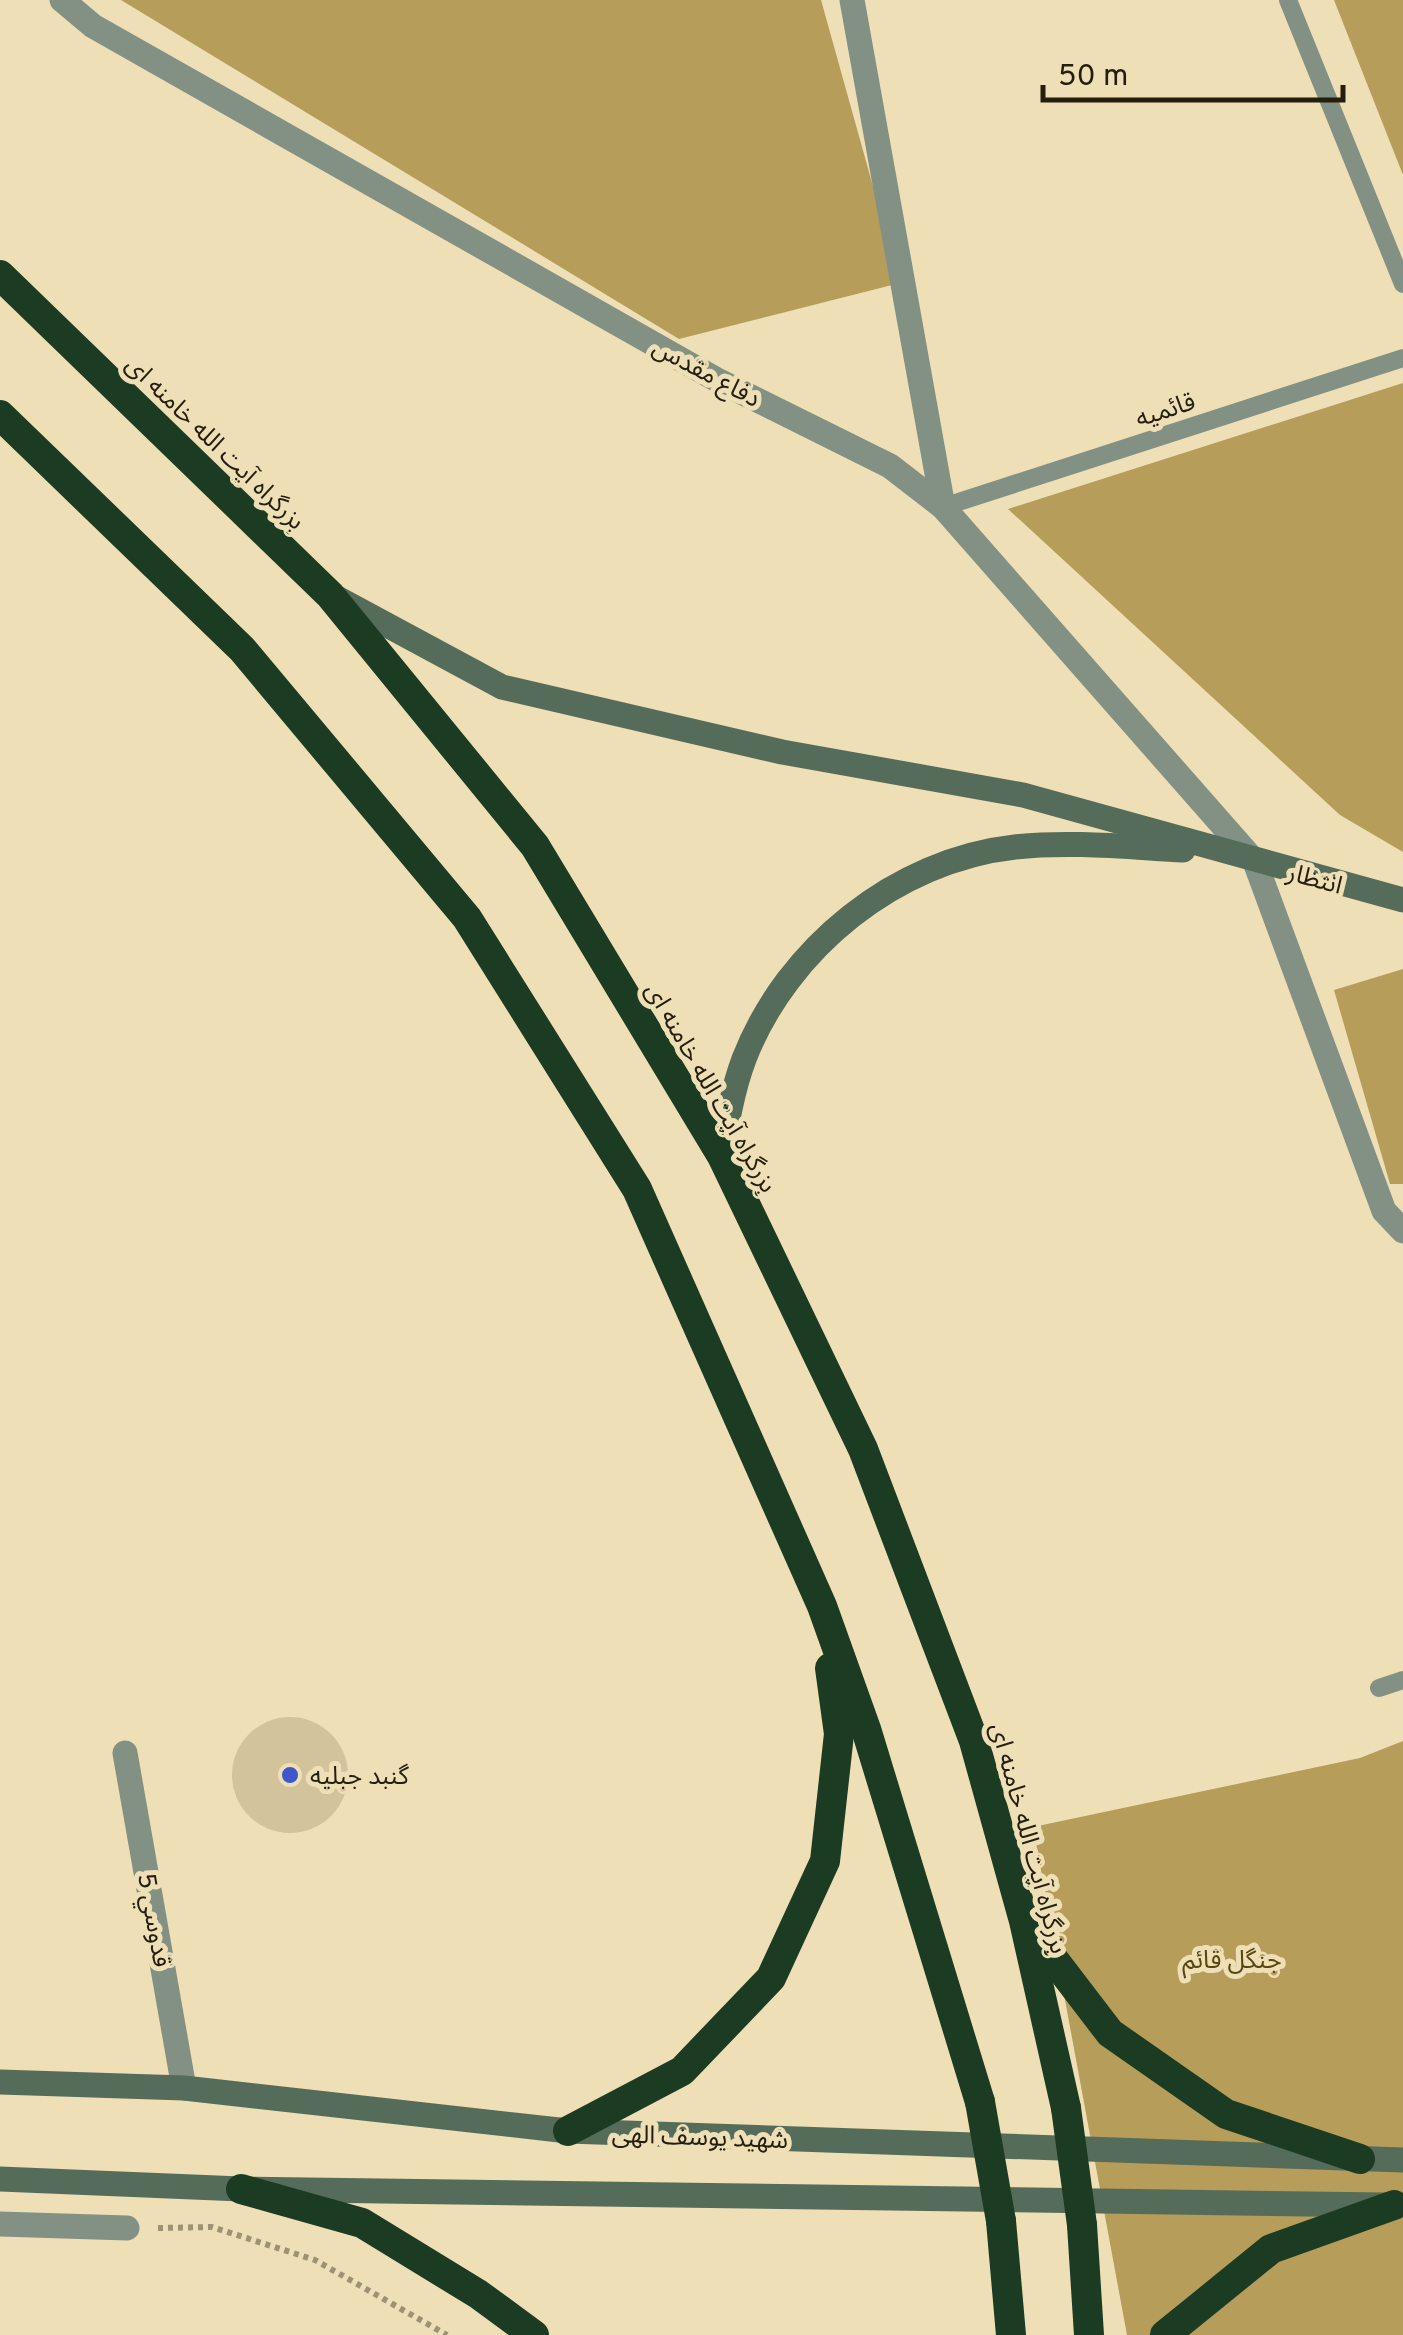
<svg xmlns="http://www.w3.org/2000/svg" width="1403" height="2335" viewBox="0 0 1403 2335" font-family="Overpass,'Noto Sans Arabic',sans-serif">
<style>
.forest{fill:#b69d5a}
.building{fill:#d2c39b}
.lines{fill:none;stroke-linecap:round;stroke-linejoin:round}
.path{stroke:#9d9273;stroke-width:6;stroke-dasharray:5 5;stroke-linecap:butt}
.lane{stroke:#839185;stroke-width:18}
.street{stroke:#839185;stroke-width:25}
.secondary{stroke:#566c5a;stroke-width:25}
.highway{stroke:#1c3b23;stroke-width:30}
.highway-bridge{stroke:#1c3b23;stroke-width:30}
.poi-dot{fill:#3e57ca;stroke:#eedfb6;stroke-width:4}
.labels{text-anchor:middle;stroke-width:10;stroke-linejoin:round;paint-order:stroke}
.street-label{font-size:25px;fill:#241e0f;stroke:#eedfb6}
.poi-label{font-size:25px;fill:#241e0f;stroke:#eedfb6;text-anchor:start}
.park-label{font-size:25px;fill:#584611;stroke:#eedfb6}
</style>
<rect width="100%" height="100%" fill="#eedfb6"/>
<!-- forest -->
<g class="forest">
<polygon points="121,0 821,0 900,283 679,339"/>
<polygon points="1334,0 1403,0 1403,175"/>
<polygon points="1403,383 1403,852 1340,815 1008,509"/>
<polygon points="1403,969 1403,1184 1390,1184 1334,990"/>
<polygon points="1403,1741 1403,2335 1127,2335 1033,1827 1360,1758"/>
</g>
<!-- building -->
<circle class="building" cx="290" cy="1775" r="58"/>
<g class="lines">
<!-- path -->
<polyline class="path" points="158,2228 212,2227 315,2260 447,2335"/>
<!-- lane -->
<g class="lane">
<polyline points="1288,0 1403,284"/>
<polyline points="943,507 1403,358"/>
<polyline points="1379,1688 1403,1680"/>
</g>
<!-- street -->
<g class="street">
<polyline points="62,0 93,26 719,381 890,466 943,507 1255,862 1384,1211 1403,1231"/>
<polyline points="852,0 943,507"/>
<polyline points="125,1753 184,2088"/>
<polyline points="0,2224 127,2228"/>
</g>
<!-- secondary -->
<g class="secondary">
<polyline points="335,597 502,687 782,752 1023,795 1403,900"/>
<path d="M722 1156C727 1123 732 1091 744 1059 787 948 896 860 1015 847 1070 841 1127 847 1183 850"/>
<polyline points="0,2082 184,2088 568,2131 1403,2160"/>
<polyline points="0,2179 241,2189 1385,2205"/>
</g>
<!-- highway -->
<g class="highway">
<polyline points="0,275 330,595 535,846 722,1156 863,1449 974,1741 1024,1921 1066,2108"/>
<polyline points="0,415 242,649 467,918 637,1189 822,1606 866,1729 980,2102"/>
<polyline points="1032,1931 1110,2033 1226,2114 1360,2159"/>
<polyline points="568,2131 682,2071 771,1978 825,1861 839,1734 830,1668"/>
<polyline points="241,2189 362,2223 478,2294 534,2335"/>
<polyline points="1001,2221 1011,2335"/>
<polyline points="1082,2225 1089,2335"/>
<polyline points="1165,2335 1271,2249 1394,2205"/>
</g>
<!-- highway-bridge -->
<g class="highway-bridge">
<polyline points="980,2102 1001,2221"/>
<polyline points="1066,2108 1082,2225"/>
</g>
</g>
<!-- markers -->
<circle class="poi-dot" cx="290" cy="1775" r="10"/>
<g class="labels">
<!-- street labels -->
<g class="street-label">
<text transform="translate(707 372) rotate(28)" y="9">دفاع مقدس</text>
<text transform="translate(1165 409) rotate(-18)" y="9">قائمیه</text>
<text transform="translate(216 442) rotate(44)" y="9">بزرگراه آیت الله خامنه ای</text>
<text transform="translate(1315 878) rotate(15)" y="9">انتظار</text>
<text transform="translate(712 1087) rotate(60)" y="9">بزرگراه آیت الله خامنه ای</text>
<text transform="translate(1030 1838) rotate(75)" y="9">بزرگراه آیت الله خامنه ای</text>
<text transform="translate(155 1920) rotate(80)" y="9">قدوسي 5</text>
<text transform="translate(700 2136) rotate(2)" y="9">شهید یوسف الهی</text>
</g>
<!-- poi labels -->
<g class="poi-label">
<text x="310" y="1784">گنبد جبلیه</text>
</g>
<!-- park labels -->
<g class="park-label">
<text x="1232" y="1968">جنگل قائم</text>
</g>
</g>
<!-- scale -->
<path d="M1043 85v15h300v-15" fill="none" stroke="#241e0f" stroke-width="5"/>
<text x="1058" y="85" font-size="30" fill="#241e0f" stroke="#eedfb6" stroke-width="8" paint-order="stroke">50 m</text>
</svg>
